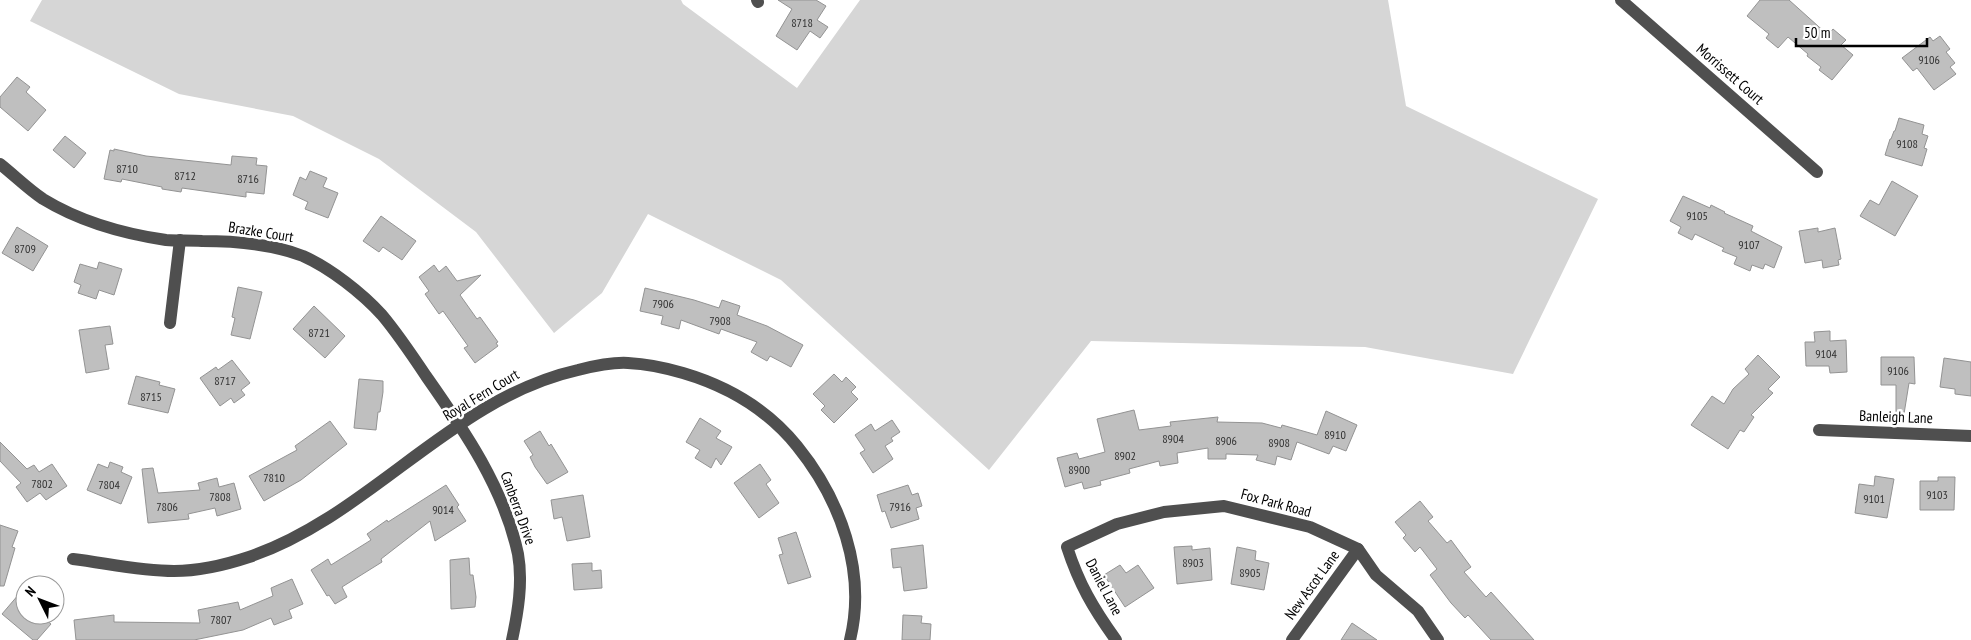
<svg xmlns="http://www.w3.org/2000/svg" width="1971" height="640" viewBox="0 0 1971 640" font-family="'PT Sans Narrow',sans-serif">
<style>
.green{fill:#d6d6d6}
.building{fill:#bfbfbf;stroke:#939393}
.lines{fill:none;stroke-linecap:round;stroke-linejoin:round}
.minor{stroke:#4f4f4f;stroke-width:12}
.labels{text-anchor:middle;stroke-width:5;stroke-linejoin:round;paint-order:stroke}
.number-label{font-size:12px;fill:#303030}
.street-label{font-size:15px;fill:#000;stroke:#fff}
</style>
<rect width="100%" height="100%" fill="#fff"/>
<!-- green -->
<polygon class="green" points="42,0 681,0 683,4 797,88 860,0 1388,0 1406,106 1598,199 1513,374 1365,347 1091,341 989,470 781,280 648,214 602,293 554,333 476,232 379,159 293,116 179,94 30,21"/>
<!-- building -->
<g class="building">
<polygon points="778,0 816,0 826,6 817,20 828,27 820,38 810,31 797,50 776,36 792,9"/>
<polygon points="1760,0 1789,0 1828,35 1833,29 1846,40 1841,45 1853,55 1832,80 1819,70 1821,67 1807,56 1808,54 1788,37 1778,48 1766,38 1769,34 1747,16"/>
<polygon points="1940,36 1950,49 1946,52 1955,63 1950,67 1956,74 1934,90 1917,68 1913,71 1902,58 1930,37 1933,41"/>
<polygon points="17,77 30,87 26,92 46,110 28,131 0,107 0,97"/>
<polygon points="1899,118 1924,125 1922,134 1928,136 1924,148 1927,149 1922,166 1885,155 1890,139 1891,139 1894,131 1895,131"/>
<polygon points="65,136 86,153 74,168 53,150"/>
<polygon points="114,149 146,156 231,165 232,156 257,158 256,165 267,166 264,194 246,192 246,197 182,188 181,192 162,189 162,187 122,179 121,182 104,179 110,150 114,151"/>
<polygon points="310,171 327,178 323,187 338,193 328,218 305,209 308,202 293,195 300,177 306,180"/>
<polygon points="1892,181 1918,196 1895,236 1860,216 1870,200 1879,205"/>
<polygon points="1683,196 1710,208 1711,205 1725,212 1724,213 1753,226 1751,231 1782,247 1774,268 1765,264 1763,269 1752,265 1750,271 1734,264 1737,257 1722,251 1724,248 1695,234 1692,240 1678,233 1681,227 1670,221"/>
<polygon points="381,216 416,241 402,260 383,247 379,252 363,241"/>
<polygon points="17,227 48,246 33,271 2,253"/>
<polygon points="1818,228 1818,232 1835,228 1841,259 1838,260 1839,265 1823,268 1822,260 1805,263 1799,231"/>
<polygon points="99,262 122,269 114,295 99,290 96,299 78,293 81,285 74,282 80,264 97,269"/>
<polygon points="434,265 439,272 446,266 457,281 481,275 460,295 477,319 480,317 498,342 496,343 498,346 475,363 464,348 468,346 443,311 439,314 425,294 429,291 419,277"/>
<polygon points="238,287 262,292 250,339 231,335 235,318 232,317"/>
<polygon points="645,288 694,300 719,308 722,300 740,306 737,315 767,326 803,345 791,367 770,356 767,361 751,352 757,342 721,329 719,334 681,320 679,329 661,324 663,316 640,311"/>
<polygon points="314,306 345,336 325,358 293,329"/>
<polygon points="110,326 113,344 105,345 109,369 86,373 79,330"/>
<polygon points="1830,331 1830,341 1846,340 1847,372 1830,373 1829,366 1806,366 1805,342 1815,342 1814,332"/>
<polygon points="1758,355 1780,377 1768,389 1773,393 1751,415 1754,417 1744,432 1740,430 1728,449 1691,425 1712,396 1724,404 1733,389 1749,374 1745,369"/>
<polygon points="1881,357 1914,357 1915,384 1909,383 1904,414 1896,413 1896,385 1881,385"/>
<polygon points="1944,358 1971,362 1971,396 1955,394 1955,389 1940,387"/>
<polygon points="232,360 250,383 241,390 245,395 234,403 231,398 220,406 200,378 216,367 218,370"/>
<polygon points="834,374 842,382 846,377 856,387 851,392 858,399 834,423 821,410 825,406 813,394"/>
<polygon points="136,376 160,382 159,385 175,389 168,413 128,404"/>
<polygon points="359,379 383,381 383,392 380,412 378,412 376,430 354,428"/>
<polygon points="1134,410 1139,430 1171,426 1170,422 1218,417 1217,422 1262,423 1281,428 1282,425 1317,435 1326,411 1357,425 1346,451 1333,446 1329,454 1297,442 1291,460 1277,456 1275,465 1256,460 1258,455 1226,454 1226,459 1208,459 1208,448 1177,453 1178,463 1160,466 1159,461 1129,469 1130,473 1100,481 1101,485 1084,489 1082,482 1065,487 1057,458 1077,453 1079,459 1105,452 1097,419"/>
<polygon points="700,418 721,431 716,438 732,447 721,465 716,458 711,468 695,458 700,450 686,442"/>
<polygon points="892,420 900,432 891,438 893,441 885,446 893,459 873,473 860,453 865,450 855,435 871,424 875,431"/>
<polygon points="330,421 347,444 301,480 264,501 249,476 297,450 295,446"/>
<polygon points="540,431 549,446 551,444 568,472 547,484 535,467 530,457 533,455 524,441"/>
<polygon points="0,442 27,469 34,465 39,472 52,464 67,486 46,500 40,493 27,502 16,487 21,483 0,461"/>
<polygon points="110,462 123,467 121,472 132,477 121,504 87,490 98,464 108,468"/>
<polygon points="760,464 771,480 766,484 779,503 759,518 734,483"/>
<polygon points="153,468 158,493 200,490 198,483 217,478 219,487 234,483 241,509 217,516 215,508 188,514 189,519 148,523 142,469"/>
<polygon points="1875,476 1894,479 1887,518 1855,513 1859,484 1874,486"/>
<polygon points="1938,477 1955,477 1954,510 1920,510 1920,481 1938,481"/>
<polygon points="446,485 459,505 457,507 466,521 435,541 430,521 381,559 382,562 342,587 347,597 335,604 329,595 327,596 311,570 328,559 331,565 371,540 367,534 387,520 388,522"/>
<polygon points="908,485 912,495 918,493 922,506 916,508 919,519 891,528 885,511 882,512 877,495"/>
<polygon points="583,495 590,537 567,541 562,517 554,519 551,500"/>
<polygon points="1420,501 1433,517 1428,521 1447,543 1451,540 1471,567 1464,572 1486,597 1491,592 1534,640 1491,640 1468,615 1465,618 1451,603 1430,575 1437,569 1420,547 1415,552 1403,538 1406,535 1395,522"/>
<polygon points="0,525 18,531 12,547 15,548 4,586 0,586"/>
<polygon points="796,532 811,577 788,584 779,555 783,554 778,538"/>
<polygon points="923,545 927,588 904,591 901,567 893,568 891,549"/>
<polygon points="1192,546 1192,550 1210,548 1212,580 1177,584 1174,547"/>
<polygon points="1237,547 1256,551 1255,560 1269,563 1264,590 1231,584"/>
<polygon points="469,558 470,575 473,575 476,597 475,607 451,609 450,560"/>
<polygon points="592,563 592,571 601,570 602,588 574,590 572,564"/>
<polygon points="1120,565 1126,573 1138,565 1154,588 1125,607 1104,575"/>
<polygon points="292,579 303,604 289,610 292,618 274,625 271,618 243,630 194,640 76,640 74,620 114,615 114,622 200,623 198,610 238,602 240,610 273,596 271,588"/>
<polygon points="25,587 25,615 40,615 51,624 37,640 33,640 2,614"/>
<polygon points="903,615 922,616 921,623 931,624 930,640 902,640"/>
<polygon points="1352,623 1377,640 1341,640"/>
</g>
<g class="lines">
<!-- minor -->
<g class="minor">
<polyline points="757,0 758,2"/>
<polyline points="1621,0 1817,172"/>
<path d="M0 164C14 175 28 189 43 199 79 221 125 234 166 240 178 241 190 240 202 241 234 241 272 244 303 256 330 268 362 293 382 315 398 334 412 355 426 376 464 430 504 488 518 554 523 582 518 612 512 640"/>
<polyline points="170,323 180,240"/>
<polyline points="1819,430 1971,436"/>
<path d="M73 559C106 563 140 571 174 571 199 571 225 565 249 557 370 516 452 398 578 370 594 366 612 362 628 363 647 364 666 368 683 373 727 386 768 410 797 446 840 499 867 571 850 640"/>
<path d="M1116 640C1093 608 1079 584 1067 547L1117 524 1164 512 1224 506 1310 527 1358 549 1376 575 1418 611 1438 640"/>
<polyline points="1292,640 1358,549"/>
</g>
</g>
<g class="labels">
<!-- number labels -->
<g class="number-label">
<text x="802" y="27">8718</text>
<text x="1929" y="64">9106</text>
<text x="1907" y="148">9108</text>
<text x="127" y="173">8710</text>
<text x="185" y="180">8712</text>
<text x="248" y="183">8716</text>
<text x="1697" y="220">9105</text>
<text x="1749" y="249">9107</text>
<text x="25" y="253">8709</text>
<text x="663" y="308">7906</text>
<text x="720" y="325">7908</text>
<text x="319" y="337">8721</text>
<text x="1826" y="358">9104</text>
<text x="1898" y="375">9106</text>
<text x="225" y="385">8717</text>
<text x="151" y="401">8715</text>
<text x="1335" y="439">8910</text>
<text x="1173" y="443">8904</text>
<text x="1226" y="445">8906</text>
<text x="1279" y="447">8908</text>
<text x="1125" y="460">8902</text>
<text x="1079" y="474">8900</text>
<text x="274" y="482">7810</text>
<text x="42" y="488">7802</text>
<text x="109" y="489">7804</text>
<text x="1937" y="499">9103</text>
<text x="220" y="501">7808</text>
<text x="1874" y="503">9101</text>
<text x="167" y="511">7806</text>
<text x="900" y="511">7916</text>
<text x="443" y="514">9014</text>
<text x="1193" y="567">8903</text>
<text x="1250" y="577">8905</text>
<text x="221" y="624">7807</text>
</g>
<!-- street labels -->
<g class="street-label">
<text transform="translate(1730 74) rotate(41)" y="5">Morrissett Court</text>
<text transform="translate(261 232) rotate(9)" y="5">Brazke Court</text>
<text transform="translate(481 395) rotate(-31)" y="5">Royal Fern Court</text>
<text transform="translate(1896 417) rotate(2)" y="5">Banleigh Lane</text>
<text transform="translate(1276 503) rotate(15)" y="5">Fox Park Road</text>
<text transform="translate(518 508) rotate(70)" y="5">Canberra Drive</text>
<text transform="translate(1312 585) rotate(-54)" y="5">New Ascot Lane</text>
<text transform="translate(1104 587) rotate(62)" y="5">Daniel Lane</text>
</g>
</g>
<!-- north arrow -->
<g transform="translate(40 600) rotate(312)"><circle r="24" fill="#ffffff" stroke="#999999"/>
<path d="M0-4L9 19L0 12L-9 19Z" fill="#000000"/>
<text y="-8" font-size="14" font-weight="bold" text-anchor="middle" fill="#000000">N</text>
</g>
<!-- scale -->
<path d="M1796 38v8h131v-8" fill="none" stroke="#000000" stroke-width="2.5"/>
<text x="1804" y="38" font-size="15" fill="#000000" stroke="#ffffff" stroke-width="4" paint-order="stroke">50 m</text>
</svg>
